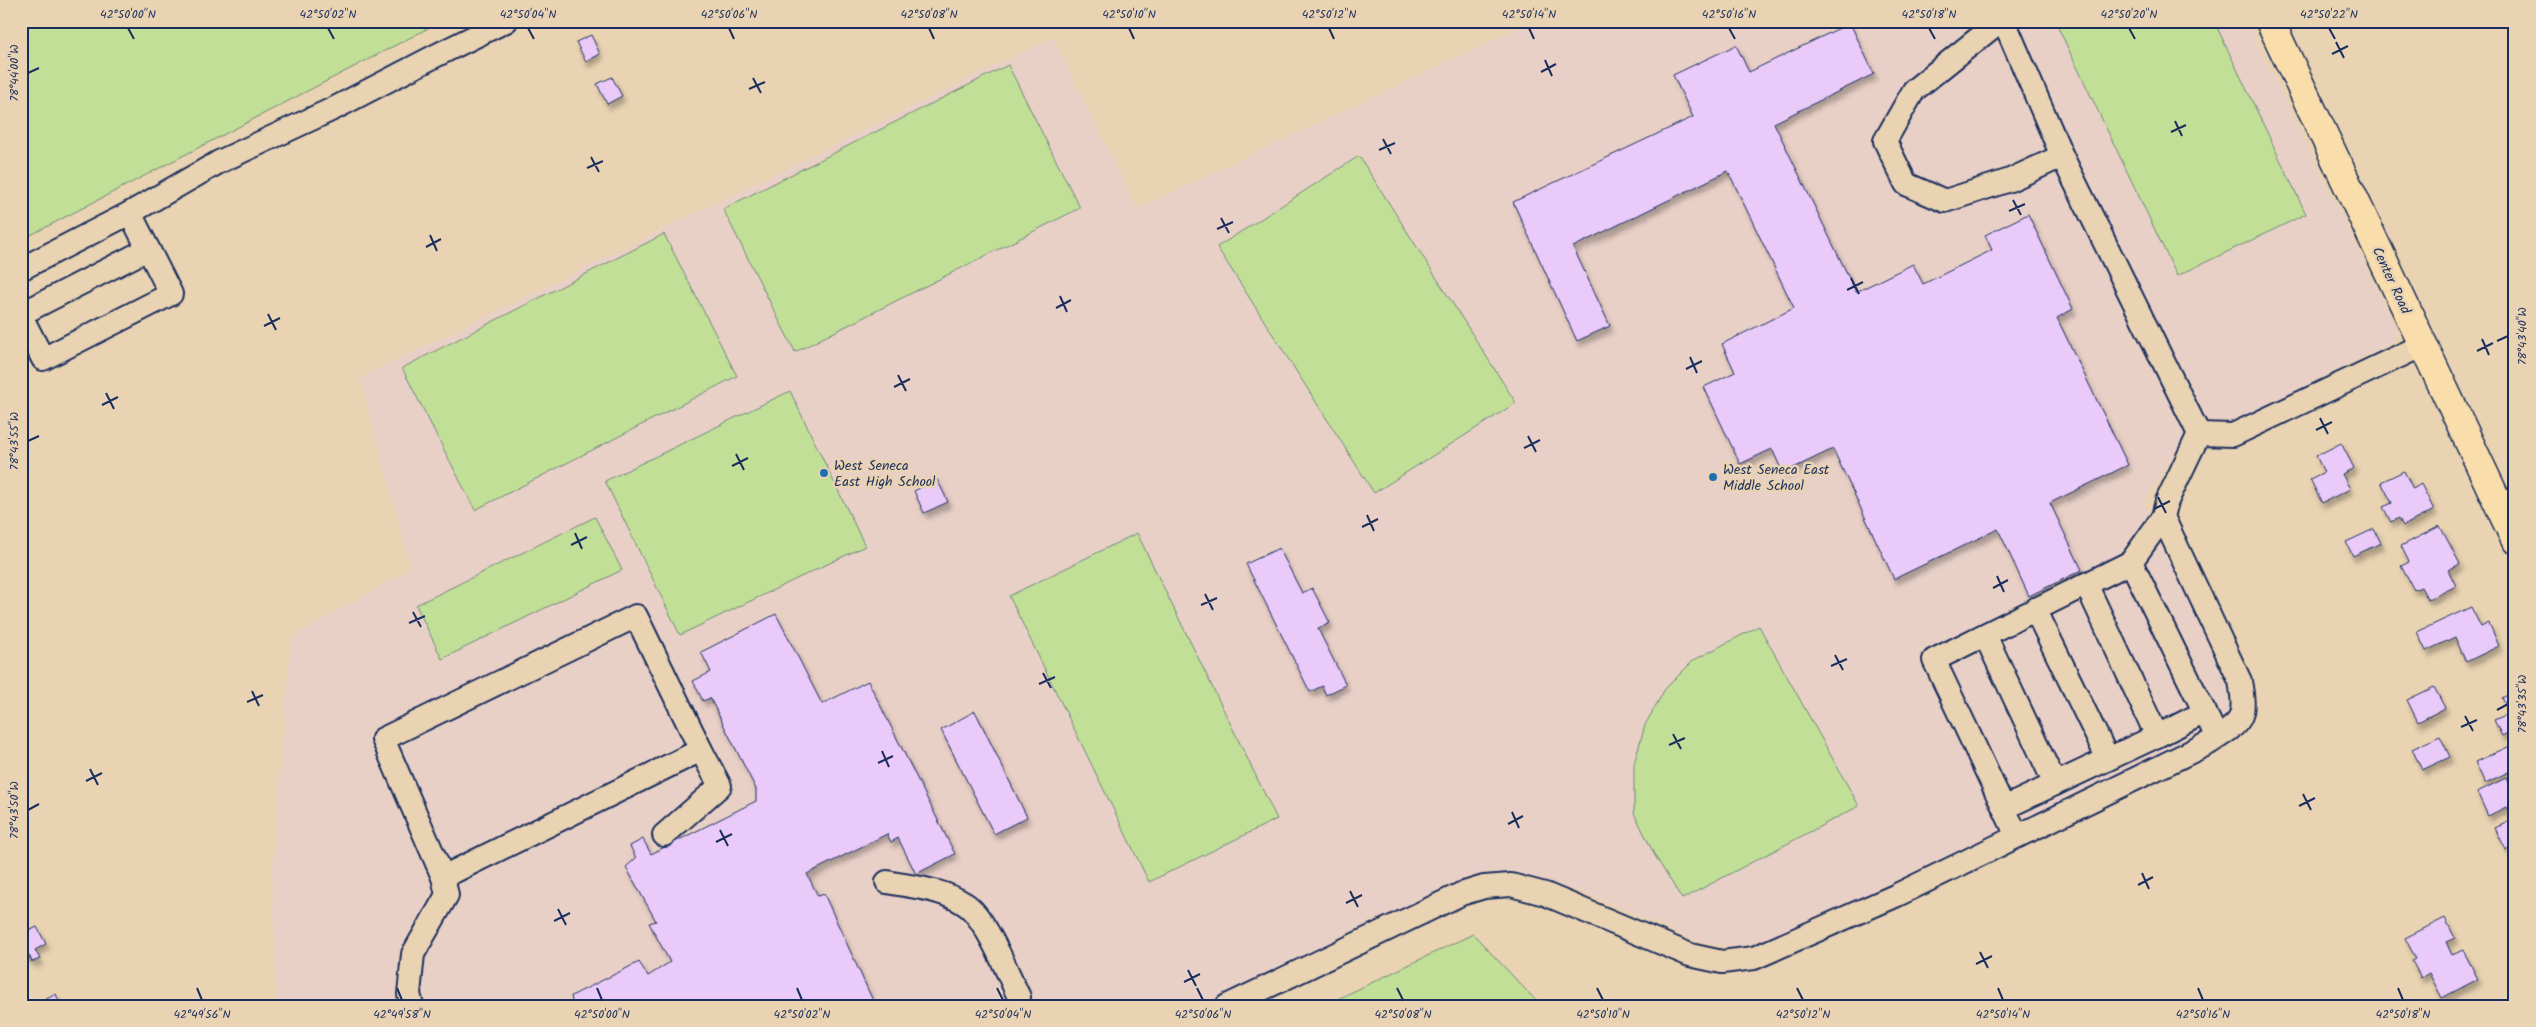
<svg xmlns="http://www.w3.org/2000/svg" width="2536" height="1027" viewBox="0 0 2536 1027" font-family="Kalam,sans-serif">
<style>
.built{fill:#e9d0c7}
.green{fill:#c2df97;stroke:#6e877a}
.building{fill:#e9caf8;stroke:#1b2f5e;filter:url(#shadow)}
.lines{fill:none;stroke-linecap:round;stroke-linejoin:round}
.minor-casing{stroke:#1b2f5e;stroke-width:26}
.major-casing{stroke:#1b2f5e;stroke-width:31}
.minor{stroke:#e9d3b2;stroke-width:22}
.major{stroke:#f9deab;stroke-width:28}
.ticks{fill:none;stroke:#1b2f5e;stroke-width:2}
.poi-dot{fill:#1f6fb2;stroke:#e9d3b2;stroke-width:2}
.labels{text-anchor:middle;stroke-width:5;stroke-linejoin:round;paint-order:stroke}
.street-label{font-size:14px;fill:#1b2f5e;stroke:#e9d3b2}
.poi-label{font-size:14px;fill:#1b2f5e;stroke:#e9d3b2;text-anchor:start}
.neatline{fill:none;stroke:#1b2f5e;stroke-width:2}
.ticks-label{font-size:12px;text-anchor:middle;fill:#1b2f5e}
</style>
<defs>
<filter id="shadow"><feDropShadow dx="3" dy="5.5" stdDeviation="2.5" flood-color="#0004"/></filter>
</defs>
<rect width="100%" height="100%" fill="#e9d3b2"/>
<filter id="ink" filterUnits="userSpaceOnUse"><feTurbulence type="fractalNoise" baseFrequency=".02" numOctaves="2"/><feDisplacementMap in="SourceGraphic" scale="10" xChannelSelector="R" yChannelSelector="G"/><feConvolveMatrix kernelMatrix="1 2 1 2 8 2 1 2 1" color-interpolation-filters="sRGB"/></filter>
<g filter="url(#ink)">
<!-- built -->
<polygon class="built" points="1533,21 2247,21 2397,330 2393,342 2176,451 2144,503 2238,695 2225,722 1864,898 1774,936 1736,948 1697,941 1585,893 1533,881 1462,886 1214,1006 277,1006 272,879 291,638 411,568 360,378 1053,37 1137,209"/>
<!-- green -->
<g class="green">
<polygon points="21,21 442,21 21,240"/>
<polygon points="2055,21 2214,21 2306,214 2177,276"/>
<polygon points="1008,65 1080,208 795,352 723,209"/>
<polygon points="1359,156 1516,403 1374,493 1217,247"/>
<polygon points="664,234 737,376 475,510 402,368"/>
<polygon points="790,391 865,546 680,635 605,481"/>
<polygon points="595,517 622,570 442,659 416,605"/>
<polygon points="1137,533 1277,819 1149,882 1009,596"/>
<polygon points="1759,626 1859,806 1682,899 1655,856 1634,813 1634,764 1645,725 1665,689 1694,660"/>
<polygon points="1473,934 1541,1006 1323,1006"/>
</g>
<!-- building -->
<g class="building">
<polygon points="1850,23 1874,74 1774,123 1856,292 1913,264 1923,284 1992,250 1985,235 2028,214 2073,309 2057,318 2128,465 2050,503 2082,570 2029,596 1998,529 1894,579 1833,449 1783,473 1772,449 1740,464 1704,387 1735,372 1722,344 1794,308 1728,171 1573,247 1610,326 1577,341 1513,202 1693,117 1673,75 1736,45 1749,72"/>
<polygon points="591,35 600,54 586,62 576,42"/>
<polygon points="612,77 622,96 607,104 597,84"/>
<polygon points="2341,443 2354,468 2342,474 2350,489 2322,503 2310,479 2324,472 2316,456"/>
<polygon points="2404,471 2413,489 2421,484 2434,510 2403,526 2399,518 2391,522 2383,507 2392,503 2381,482"/>
<polygon points="937,479 948,502 924,513 914,491"/>
<polygon points="2440,526 2460,564 2448,570 2456,586 2428,600 2421,587 2414,590 2401,566 2409,562 2401,546"/>
<polygon points="2374,529 2381,543 2353,556 2346,542"/>
<polygon points="1279,548 1302,593 1312,588 1330,623 1318,629 1346,685 1326,695 1322,686 1310,692 1246,564"/>
<polygon points="2471,607 2481,627 2489,623 2499,646 2466,662 2455,637 2426,651 2417,632"/>
<polygon points="776,614 822,704 868,681 955,854 916,874 898,838 891,842 887,834 807,874 818,896 824,894 874,1003 869,1006 573,1006 571,996 639,962 648,976 670,962 649,923 656,921 626,867 636,858 630,846 643,839 651,854 756,801 756,789 710,698 703,701 693,681 711,672 701,652"/>
<polygon points="2434,687 2445,708 2418,722 2407,700"/>
<polygon points="2515,691 2515,729 2502,736 2494,720 2510,713 2502,698"/>
<polygon points="975,711 1027,817 994,834 941,730"/>
<polygon points="2440,736 2450,757 2422,770 2412,749"/>
<polygon points="2510,746 2515,758 2515,769 2485,783 2475,762"/>
<polygon points="2506,778 2508,783 2515,780 2515,846 2506,850 2495,828 2512,820 2506,807 2488,816 2477,792"/>
<polygon points="2445,918 2455,938 2446,942 2452,955 2463,950 2478,979 2442,998 2429,973 2421,978 2412,961 2416,959 2405,938"/>
<polygon points="37,927 46,944 35,950 40,959 32,962 29,955 21,959 21,935"/>
<polygon points="56,994 61,1006 33,1006"/>
</g>
<g class="lines">
<defs>
<g id="minor">
<polyline points="2000,21 1914,90 1885,141 1906,184 1945,201 2010,180 2062,156 2004,21"/>
<polyline points="2062,156 2199,434"/>
<polyline points="21,269 130,213"/>
<polyline points="21,314 148,249"/>
<polyline points="21,316 43,359 171,294 130,213 219,162 335,108 437,55 506,21"/>
<polyline points="2199,434 2233,435 2423,345"/>
<polyline points="2131,562 2211,725"/>
<polyline points="2086,584 2157,736 2205,712"/>
<polyline points="2035,609 2108,759"/>
<polyline points="1985,635 2055,784"/>
<polyline points="2004,808 2157,736"/>
<polyline points="2017,836 1934,660 2131,562 2163,517"/>
<polyline points="443,877 701,750 720,786 664,835"/>
<path d="M887 882C913 887 942 889 965 904 985 916 1008 974 1019 997"/>
<polyline points="412,1006 409,994 413,954 447,895 443,877 383,739 636,616 701,750"/>
<path d="M1227 1006 1461 894 1484 887 1511 885 1545 894 1690 955 1722 962 1754 958 1895 896 2209 743C2242 722 2247 720 2240 681L2163 517 2167 501 2199 434"/>
</g>
<polyline id="major" points="2270,21 2515,539"/>
</defs>
<!-- minor casing -->
<use href="#minor" class="minor-casing"/>
<!-- major casing -->
<use href="#major" class="major-casing"/>
<!-- minor -->
<use href="#minor" class="minor"/>
<!-- major -->
<use href="#major" class="major"/>
</g>
</g>
<!-- ticks -->
<path class="ticks" d="M128 28 134 39M328 28 334 39M528 28 534 39M729 28 734 39M929 28 934 39M1129 28 1134 39M1329 28 1334 39M1529 28 1534 39M1729 28 1735 39M1929 28 1935 39M2129 28 2135 39M2329 28 2335 39M2336 42 2344 58M2332 54 2348 46M1545 60 1552 76M1541 72 1556 64M28 73 39 68M753 78 761 93M749 89 765 82M2175 121 2182 136M2171 132 2186 125M1383 139 1391 154M1379 150 1395 143M591 157 599 172M587 168 603 161M2013 200 2021 215M2009 211 2025 204M1221 218 1229 233M1217 229 1233 222M430 235 437 251M426 247 441 239M1851 278 1859 294M1847 290 1863 282M1060 296 1067 312M1056 308 1071 300M268 314 276 330M264 326 280 318M2482 339 2489 355M2497 341 2508 336M2477 351 2493 343M1690 357 1697 373M1686 369 1702 361M898 375 906 391M894 387 910 379M106 393 114 409M102 405 118 397M2320 418 2328 434M2316 430 2332 422M1528 436 1536 452M28 441 39 436M1524 448 1540 440M736 454 744 470M732 466 748 458M2158 497 2166 513M2154 509 2170 501M1367 515 1374 531M1362 527 1378 519M575 533 582 549M571 545 587 537M1997 576 2004 592M1993 588 2008 580M1205 594 1213 610M1201 605 1217 598M413 612 421 627M409 623 425 616M1835 655 1843 670M1831 666 1847 659M1043 673 1051 688M1039 684 1055 677M252 691 259 706M247 702 263 695M2497 710 2508 704M2465 716 2473 731M2461 727 2477 720M1673 734 1681 749M1669 745 1685 738M882 751 889 767M878 763 893 756M90 769 98 785M86 781 102 773M2303 794 2311 810M2299 806 2315 798M28 810 39 804M1512 812 1519 828M1508 824 1523 816M720 830 728 846M716 842 732 834M2142 873 2149 889M2138 885 2153 877M1350 891 1358 907M1346 903 1362 895M558 909 566 925M554 921 570 913M1980 952 1988 968M1976 964 1992 956M1188 970 1196 986M1184 982 1200 974M197 988 202 1000M397 988 402 1000M597 988 602 1000M797 988 802 1000M997 988 1003 1000M1197 988 1203 1000M1397 988 1403 1000M1597 988 1603 1000M1797 988 1803 1000M1998 988 2003 1000M2198 988 2203 1000M2398 988 2403 1000"/>
<!-- markers -->
<g class="poi-dot">
<circle cx="824" cy="473" r="5"/>
<circle cx="1713" cy="477" r="5"/>
</g>
<g class="labels">
<!-- street labels -->
<g class="street-label">
<text transform="translate(2392 280) rotate(65)" y="5">Center Road</text>
</g>
<!-- poi labels -->
<g class="poi-label">
<text x="834" y="470">West Seneca<tspan x="834" dy="16">East High School</tspan></text>
<text x="1723" y="474">West Seneca East<tspan x="1723" dy="16">Middle School</tspan></text>
</g>
</g>
<!-- margin -->
<rect width="2536" height="1027" fill="none" stroke="#e9d3b2" stroke-width="55"/>
<rect x="28" y="28" width="2480" height="972" class="neatline"/>
<g class="ticks-label">
<text x="128" y="18">42°50'00"N</text>
<text x="328" y="18">42°50'02"N</text>
<text x="528" y="18">42°50'04"N</text>
<text x="729" y="18">42°50'06"N</text>
<text x="929" y="18">42°50'08"N</text>
<text x="1129" y="18">42°50'10"N</text>
<text x="1329" y="18">42°50'12"N</text>
<text x="1529" y="18">42°50'14"N</text>
<text x="1729" y="18">42°50'16"N</text>
<text x="1929" y="18">42°50'18"N</text>
<text x="2129" y="18">42°50'20"N</text>
<text x="2329" y="18">42°50'22"N</text>
<text transform="translate(14 73) rotate(-90)" y="4">78°44'00"W</text>
<text transform="translate(2522 336) rotate(-90)" y="4">78°43'40"W</text>
<text transform="translate(14 441) rotate(-90)" y="4">78°43'55"W</text>
<text transform="translate(2522 704) rotate(-90)" y="4">78°43'35"W</text>
<text transform="translate(14 810) rotate(-90)" y="4">78°43'50"W</text>
<text x="202" y="1018">42°49'56"N</text>
<text x="402" y="1018">42°49'58"N</text>
<text x="602" y="1018">42°50'00"N</text>
<text x="802" y="1018">42°50'02"N</text>
<text x="1003" y="1018">42°50'04"N</text>
<text x="1203" y="1018">42°50'06"N</text>
<text x="1403" y="1018">42°50'08"N</text>
<text x="1603" y="1018">42°50'10"N</text>
<text x="1803" y="1018">42°50'12"N</text>
<text x="2003" y="1018">42°50'14"N</text>
<text x="2203" y="1018">42°50'16"N</text>
<text x="2403" y="1018">42°50'18"N</text>
</g>
</svg>
